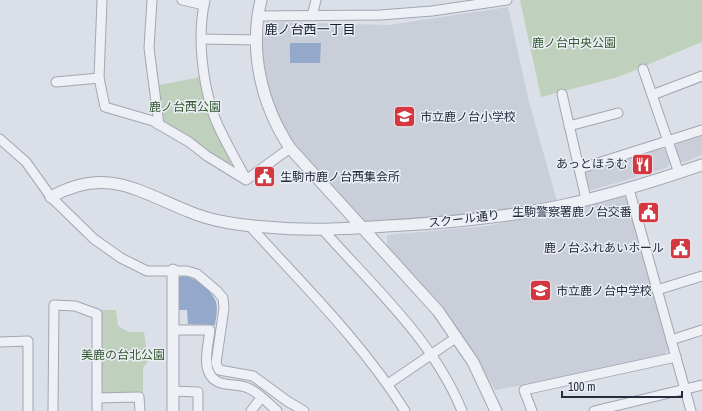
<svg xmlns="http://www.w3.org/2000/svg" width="702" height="411" viewBox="0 0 702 411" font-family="'Archivo Narrow','Noto Sans JP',sans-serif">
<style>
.built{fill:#c9ced9}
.green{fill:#bfd1bc}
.water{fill:#94a9c9}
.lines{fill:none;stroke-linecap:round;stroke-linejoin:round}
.minor-casing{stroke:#a1a6b1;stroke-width:11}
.tertiary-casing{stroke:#a1a6b1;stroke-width:13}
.minor{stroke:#eef0f5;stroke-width:9}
.tertiary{stroke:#eef0f5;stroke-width:11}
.labels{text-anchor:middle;stroke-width:3;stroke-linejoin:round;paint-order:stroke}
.park-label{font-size:12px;fill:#355a31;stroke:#ebeef5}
.poi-label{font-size:12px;fill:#252c3e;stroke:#ebeef5;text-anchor:start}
.street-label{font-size:12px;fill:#252c3e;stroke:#ebeef5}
.neighbourhood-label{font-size:13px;fill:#171d2e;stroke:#ebeef5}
</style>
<rect width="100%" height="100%" fill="#dbdfe7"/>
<!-- built -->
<g class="built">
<polygon points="508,7 529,102 557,201 512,209 365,224 293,145 272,105 263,70 262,44 265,22 389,25"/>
<polygon points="702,135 702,155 685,162 678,161 674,149 677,143"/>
<polygon points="661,148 667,151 671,163 666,168 592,190 586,187 584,175 587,170"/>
<polygon points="623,195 629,200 670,346 665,354 567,377 495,390 454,323 433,296 387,249 387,235 488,226"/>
</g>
<!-- green -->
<g class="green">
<polygon points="520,0 702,0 702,42 618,77 541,97"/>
<polygon points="201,77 209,115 231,162 229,166 164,121 159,85"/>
<polygon points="100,310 116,310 118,326 129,332 144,332 148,361 143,368 143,394 104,393 101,388"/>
</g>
<!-- water -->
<g class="water">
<polygon points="290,43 321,43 320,63 290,63"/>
<path d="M182 276C194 276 212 290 216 302 218 310 216 317 215 325L188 324 187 310H177L178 278Z"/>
</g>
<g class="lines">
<defs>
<g id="minor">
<polyline points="102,0 99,78 105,107 153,121 189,142 207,156 246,180 290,148"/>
<polyline points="152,0 149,48 159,125"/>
<polyline points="182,0 204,5"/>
<path d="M205 0C197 35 202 79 213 113 220 134 236 159 246 179"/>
<polyline points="257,16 380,15 432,11 507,0"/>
<polyline points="312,16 316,0"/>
<polyline points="202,39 256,40"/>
<polyline points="643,69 679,173"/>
<polyline points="56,82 99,78"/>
<polyline points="562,94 586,199"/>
<polyline points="652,95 702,76"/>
<polyline points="569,126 618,113"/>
<polyline points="0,139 26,162 51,197 94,239 121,258 147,271 187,271 197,274 217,291 223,298 224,308 216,363 219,370 253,376 287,401 304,411"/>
<polyline points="579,169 702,130"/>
<polyline points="629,189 691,411"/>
<path d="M249 225C303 285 362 342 405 411"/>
<path d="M324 231C373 286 434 341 462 411"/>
<polyline points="657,290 702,276"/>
<path d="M173 330H210C208 347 199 376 221 383 230 386 240 384 248 388 258 392 269 404 277 411"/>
<polyline points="671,340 702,330"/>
<polyline points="0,342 28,341 28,411"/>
<polyline points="388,384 457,337"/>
<polyline points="173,391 198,392 198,411"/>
<polyline points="97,398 139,397 140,411"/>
<polyline points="53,411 54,305 75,306 97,314 97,411"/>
<polyline points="251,411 261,398"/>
<polyline points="532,411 524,390 676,357"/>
<polyline points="594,411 702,385"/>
</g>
<g id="tertiary">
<path d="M261 0C249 51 261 104 290 148L438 311 473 362 496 411"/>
<path d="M51 197C106 166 138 191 190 212 214 222 240 225 266 227 308 231 344 229 386 226 444 223 503 218 560 206 608 196 655 181 702 165"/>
<polyline points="173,270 173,411"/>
</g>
</defs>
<!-- minor casing -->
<use href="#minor" class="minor-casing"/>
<!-- tertiary casing -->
<use href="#tertiary" class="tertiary-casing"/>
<!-- minor -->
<use href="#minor" class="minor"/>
<!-- tertiary -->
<use href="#tertiary" class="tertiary"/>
</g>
<!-- icons -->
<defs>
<symbol id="school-square" viewBox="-11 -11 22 22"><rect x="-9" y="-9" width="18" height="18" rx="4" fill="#d53741" stroke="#ebeef5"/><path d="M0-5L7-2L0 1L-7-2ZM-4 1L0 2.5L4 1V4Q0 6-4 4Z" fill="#fff"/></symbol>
<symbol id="restaurant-square" viewBox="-11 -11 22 22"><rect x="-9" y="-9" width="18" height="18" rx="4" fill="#d53741" stroke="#ebeef5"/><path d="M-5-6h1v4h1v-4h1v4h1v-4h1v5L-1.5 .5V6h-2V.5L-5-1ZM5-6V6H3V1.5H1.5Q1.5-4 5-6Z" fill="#fff"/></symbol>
<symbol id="civic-square" viewBox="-11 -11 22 22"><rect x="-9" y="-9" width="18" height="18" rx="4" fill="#d53741" stroke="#ebeef5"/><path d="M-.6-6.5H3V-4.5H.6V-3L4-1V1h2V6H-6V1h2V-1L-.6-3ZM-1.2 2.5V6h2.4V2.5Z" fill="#fff"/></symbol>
</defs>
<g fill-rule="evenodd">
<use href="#school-square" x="392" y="104" width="25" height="25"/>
<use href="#restaurant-square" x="630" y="152" width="25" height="25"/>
<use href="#civic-square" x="252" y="164" width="25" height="25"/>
<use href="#civic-square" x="636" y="200" width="25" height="25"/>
<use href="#civic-square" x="668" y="236" width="25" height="25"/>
<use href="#school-square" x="528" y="278" width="25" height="25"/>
</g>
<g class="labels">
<!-- park labels -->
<g class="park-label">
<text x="574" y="47">鹿ノ台中央公園</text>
<text x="185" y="111">鹿ノ台西公園</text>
<text x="123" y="359">美鹿の台北公園</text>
</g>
<!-- poi labels -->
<g class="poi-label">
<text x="420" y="121">市立鹿ノ台小学校</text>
<text x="628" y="168" text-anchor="end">あっとほうむ</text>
<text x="280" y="181">生駒市鹿ノ台西集会所</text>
<text x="632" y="216" text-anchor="end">生駒警察署鹿ノ台交番</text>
<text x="664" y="252" text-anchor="end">鹿ノ台ふれあいホール</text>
<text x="556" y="295">市立鹿ノ台中学校</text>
</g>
<!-- street labels -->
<g class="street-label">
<text transform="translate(464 219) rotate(-7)" y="4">スクール通り</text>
</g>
<!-- neighbourhood labels -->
<g class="neighbourhood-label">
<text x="310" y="34">鹿ノ台西一丁目</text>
</g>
</g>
<!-- scale -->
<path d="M562 391v6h120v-6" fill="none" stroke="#252c3e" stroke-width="2"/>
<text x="568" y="391" font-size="12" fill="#252c3e" stroke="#ebeef5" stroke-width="3" paint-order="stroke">100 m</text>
</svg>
